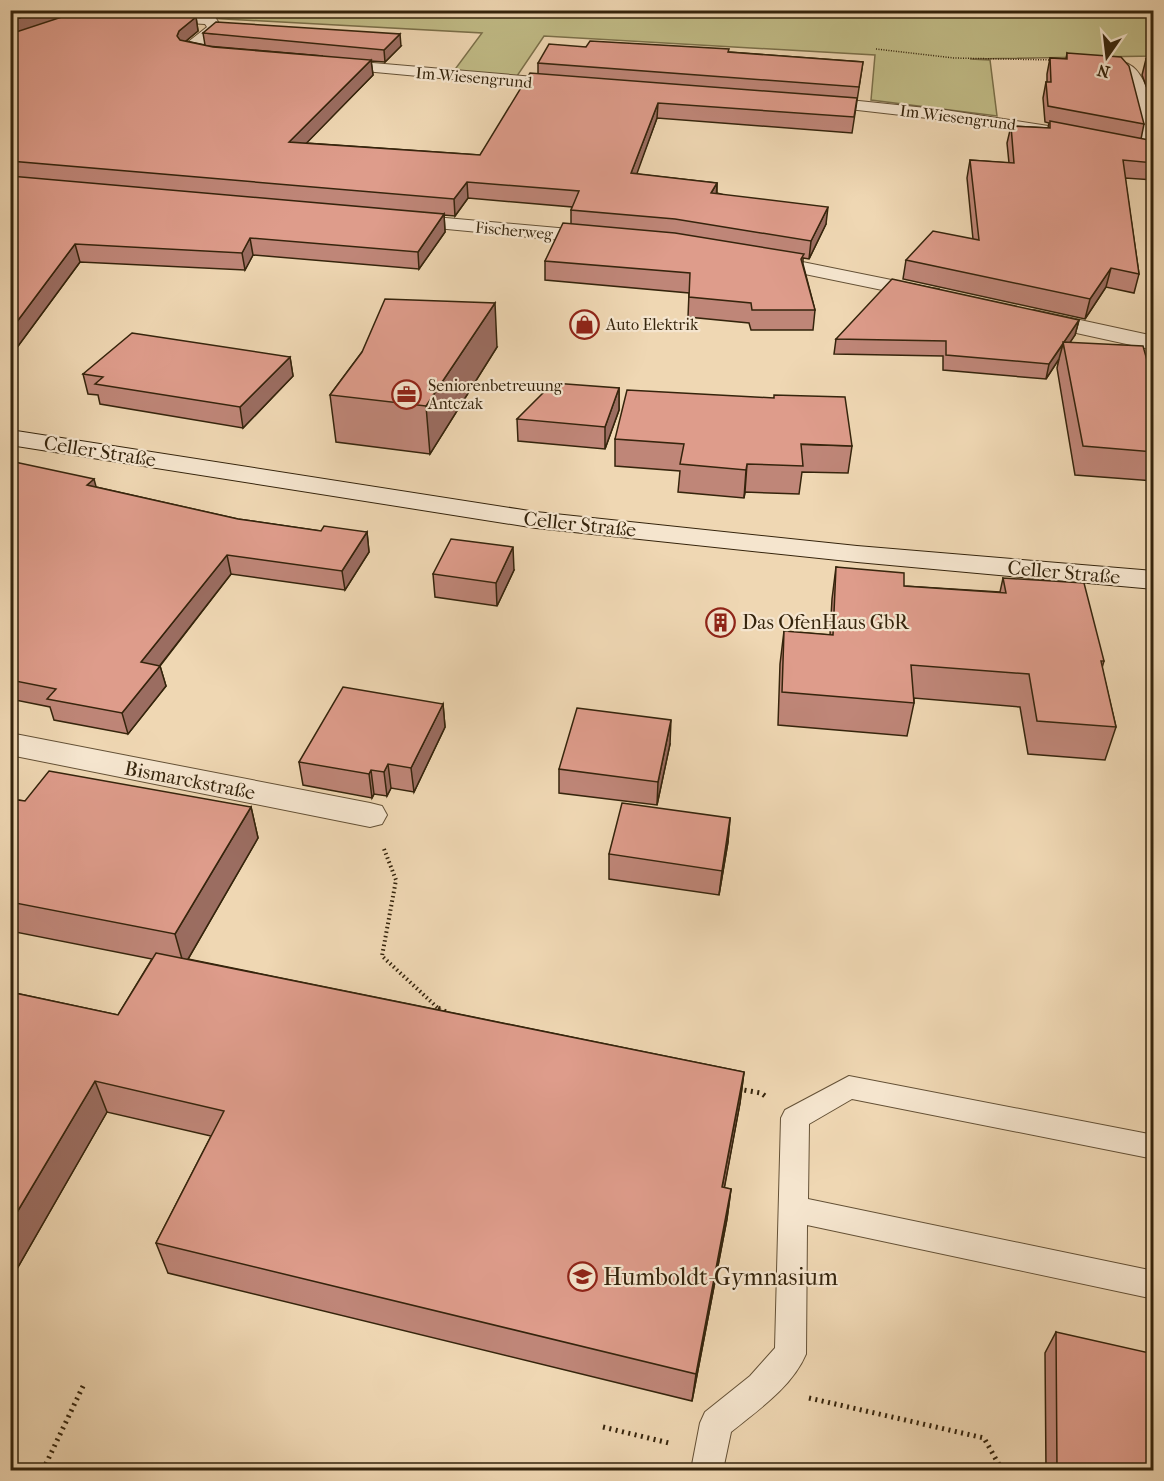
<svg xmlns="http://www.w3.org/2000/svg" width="1164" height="1481" viewBox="0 0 1164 1481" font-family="'IM FELL French Canon',serif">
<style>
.green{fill:#c1bc87;stroke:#7b704a;stroke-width:1.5}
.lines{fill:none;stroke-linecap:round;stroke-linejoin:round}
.lane-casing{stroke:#645136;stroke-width:2}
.street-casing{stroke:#645136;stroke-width:2}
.secondary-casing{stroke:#35240c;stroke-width:2}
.path-far2{stroke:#35240c;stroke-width:1.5;stroke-dasharray:1 1.5;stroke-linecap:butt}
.path-far1{stroke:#35240c;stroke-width:4;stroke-dasharray:1.5 3;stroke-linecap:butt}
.path{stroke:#35240c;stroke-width:5;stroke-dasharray:2 4.5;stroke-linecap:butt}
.lane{fill:#f5e5ce;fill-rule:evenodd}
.street{fill:#f5e5ce;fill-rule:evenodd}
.secondary{fill:#f5e5ce;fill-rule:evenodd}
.wall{fill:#bf8678;stroke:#35240c;stroke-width:1.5;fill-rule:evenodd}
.shaded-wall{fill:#9b6d61;stroke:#35240c;stroke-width:1.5}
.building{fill:#de9c8b;stroke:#35240c;stroke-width:1.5}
.labels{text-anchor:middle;stroke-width:4.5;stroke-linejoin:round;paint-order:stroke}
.far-street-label{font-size:16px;fill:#35240c;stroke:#f5e5ce}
.far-poi-label{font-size:16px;fill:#35240c;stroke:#f5e5ce;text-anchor:start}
.street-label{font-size:20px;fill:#35240c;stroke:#f5e5ce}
.poi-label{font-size:20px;fill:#35240c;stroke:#f5e5ce;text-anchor:start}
.near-poi-label{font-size:24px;fill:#35240c;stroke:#f5e5ce;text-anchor:start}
</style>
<rect width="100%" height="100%" fill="#efd7b3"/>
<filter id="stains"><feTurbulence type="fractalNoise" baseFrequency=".00333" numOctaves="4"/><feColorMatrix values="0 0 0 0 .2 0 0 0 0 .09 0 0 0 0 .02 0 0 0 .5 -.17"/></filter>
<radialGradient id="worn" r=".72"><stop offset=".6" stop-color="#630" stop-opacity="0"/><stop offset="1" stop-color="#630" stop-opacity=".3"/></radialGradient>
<!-- green -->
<polygon class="green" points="1153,10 1154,56 970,59 990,60 997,116 871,100 875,55 544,36 517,76 453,72 482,33 80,11"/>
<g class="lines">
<defs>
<path id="lane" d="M849 1076 1154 1135V1159L852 1099 809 1124 808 1199 1154 1271V1299L807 1225 806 1354C792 1387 758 1410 731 1432L723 1470H691L700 1423 705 1412 750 1376 775 1348 781 1118 785 1110Z"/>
<g id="street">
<polygon points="66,10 110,10 215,17 222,28 200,47 229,52 232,55 224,60 183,52 181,49 183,46 207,27 205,24 96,18 68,13"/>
<polygon points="326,59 570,80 578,85 570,90 321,67 318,64 321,61"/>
<path d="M1123 62C1155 70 1154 135 1154 160L1148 159 1145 155 1127 81 1115 67Z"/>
<polygon points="811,96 945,110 1081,131 1087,132 1090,136 1087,140 1081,141 945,120 805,104 803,101 805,98"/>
<polygon points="401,214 603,232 610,234 613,238 610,242 603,244 394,224 391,220 394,216"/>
<polygon points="758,253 931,288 939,289 942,294 939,299 931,300 751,263 748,259 751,255"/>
<polygon points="1034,310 1154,336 1154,350 1026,322 1023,317 1026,312"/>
<polygon points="10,733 370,803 382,806 387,815 382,824 370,827 10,755"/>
</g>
<polygon id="secondary" points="10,430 536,512 857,546 1154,571 1154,589 857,562 536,528 10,445"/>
</defs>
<!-- lane casing -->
<use href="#lane" class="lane-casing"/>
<!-- street casing -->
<use href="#street" class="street-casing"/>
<!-- secondary casing -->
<use href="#secondary" class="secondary-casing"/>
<!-- path-far2 -->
<polyline class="path-far2" points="876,49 954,58 1053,60"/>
<!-- path-far1 -->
<polyline class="path-far1" points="384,849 396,880 382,956 440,1010"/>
<!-- path -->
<g class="path">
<polyline points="438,1008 446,1012"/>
<polyline points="738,1089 761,1093 765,1096"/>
<polyline points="809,1398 984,1438 1002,1470"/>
<polyline points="603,1427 669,1443"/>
<polyline points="43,1470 85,1382"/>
</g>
<!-- lane -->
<use href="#lane" class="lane"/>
<!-- street -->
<use href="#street" class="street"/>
<!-- secondary -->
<use href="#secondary" class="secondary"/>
</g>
<!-- wall -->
<g class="wall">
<path d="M10 10H71L72 14 196 17 198 31 186 41 205 45 203 33 401 46 385 62 371 61 373 75 306 143 480 155 538 74V63L586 47 729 52 863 62 852 133 657 118 636 174 717 183V193L826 224 809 259 803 258V264L815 310 813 330H751L749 323 688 317 689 293 545 280V261L571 224V210L572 207 468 198 455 216 444 215 445 232 419 269 253 255 245 270 80 262 10 357ZM207 46 323 56 213 47Z"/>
<polygon points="1067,53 1144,124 1141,139 1154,143 1154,180 1125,178 1139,274 1134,293 1106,287 1085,319 903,279 906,260 973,239 967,178 970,160 1009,163 1007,143 1011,126 1048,128 1049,123 1045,122 1043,98 1046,82 1047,82 1047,74 1050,58 1066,59"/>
<polygon points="1146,59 1154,60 1154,112 1153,104 1142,75"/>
<polygon points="1079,320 1075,335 1070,342 1154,385 1154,481 1075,475 1057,368 1059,359 1046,379 943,370 943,356 834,354 836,339"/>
<polygon points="497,347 430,454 336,442 330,395 362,352"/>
<polygon points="290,357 293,376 243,428 100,404 98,395 88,394 83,374"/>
<polygon points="619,388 619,410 605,449 518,441 517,419"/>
<polygon points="615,439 852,446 848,473 802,472 799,494 745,492 744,498 678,492 680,471 615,466"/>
<polygon points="10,461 96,487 238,519 321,531 367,532 369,552 345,590 231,574 160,666 166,686 128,734 54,720 50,707 10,699"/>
<polygon points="836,567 904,586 1000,592 1003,578 1104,661 1102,668 1116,727 1105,760 1028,754 1020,707 914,698 914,703 907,736 778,725 780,664 784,631 830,635 832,599"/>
<polygon points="514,570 497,606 435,597 433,574"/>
<polygon points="443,704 445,727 414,792 391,788 387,796 374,794 372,798 303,785 299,762"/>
<polygon points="670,744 657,805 559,793 559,769"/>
<polygon points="10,799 25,801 251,807 258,838 188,959 744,1072 740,1103 724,1188 731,1189 727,1219 692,1401 168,1273 156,1243 211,1136 107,1112 10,1281 10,992 118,1015 152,959 10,931"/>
<polygon points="730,818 728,842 719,895 609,879 609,854"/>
<polygon points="1056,1332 1154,1470 1046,1470 1045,1353"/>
</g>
<!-- shaded-wall -->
<g class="shaded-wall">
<polygon points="43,10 71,10 72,15 10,36 10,21"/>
<polygon points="196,17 198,31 181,45 177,36 179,31"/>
<polygon points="400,34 401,46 385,62 384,50"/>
<polygon points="371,60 373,75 292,158 289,142"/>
<polygon points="658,103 657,118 631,190 631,173"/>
<polygon points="467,182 468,198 455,216 454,199"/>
<polygon points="717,183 716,200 711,193"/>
<polygon points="828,207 826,224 809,259 811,241"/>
<polygon points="444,214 445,232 419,269 418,252"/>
<polygon points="250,238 253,255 245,270 242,253"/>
<polygon points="75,244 80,262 10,357 10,331"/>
<polygon points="1111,268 1106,287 1085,319 1090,299"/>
<polygon points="495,303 497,347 430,454 426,406"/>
<polygon points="1079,320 1075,335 1065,350 1063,343"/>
<polygon points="1063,344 1059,359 1046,379 1049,364"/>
<polygon points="290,357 293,376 243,428 240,407"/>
<polygon points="619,388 619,410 605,449 605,427"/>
<polygon points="747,464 745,492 744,498 746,470"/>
<polygon points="94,479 99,498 87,485"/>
<polygon points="367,532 369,552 345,590 342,571"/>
<polygon points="513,547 514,570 497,606 496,583"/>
<polygon points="227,555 231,574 147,682 141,662"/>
<polygon points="160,666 166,686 128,734 122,713"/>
<polygon points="443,704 445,727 414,792 411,768"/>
<polygon points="671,720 670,744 657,805 658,782"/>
<polygon points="388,764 391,788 387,796 384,772"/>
<polygon points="371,770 374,794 372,798 369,774"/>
<polygon points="251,807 258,838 184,966 175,934"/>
<polygon points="730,818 728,842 719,895 722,871"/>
<polygon points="744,1072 740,1103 719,1217 722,1187"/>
<polygon points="95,1081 107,1112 10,1281 10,1224"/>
<polygon points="731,1189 727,1219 692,1401 696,1374"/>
</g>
<!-- building -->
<g class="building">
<polygon points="10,10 43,10 10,21"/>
<polygon points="83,10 150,10 196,17 179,31 177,36 180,40 213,47 371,60 289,142 480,155 530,73 857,98 854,117 658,103 631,173 717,183 711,193 828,207 811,241 675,219 571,210 579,191 467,182 454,199 10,161 10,34"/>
<polygon points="216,22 400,34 384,50 203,33"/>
<polygon points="590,41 729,49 728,52 863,62 859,87 538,63 549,44 586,47"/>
<polygon points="1067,53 1121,57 1129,66 1144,124 1048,106 1046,82 1051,82 1050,58 1067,59"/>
<polygon points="1146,59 1154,60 1154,79"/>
<polygon points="1050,121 1149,140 1154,143 1154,163 1123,160 1139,274 1111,268 1090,299 906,260 933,231 979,240 970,160 1014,163 1011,126 1050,128"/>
<polygon points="10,176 444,214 418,252 250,238 242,253 75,244 10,331"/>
<polygon points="563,223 675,233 804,254 801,259 815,310 752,310 751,303 689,297 690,273 545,261"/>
<polygon points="892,279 1079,320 1049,364 946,355 946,341 836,339"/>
<polygon points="385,299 495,303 426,406 330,395 362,352"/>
<polygon points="132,333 290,357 240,407 95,384 103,377 83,374"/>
<polygon points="1063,342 1143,346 1154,385 1154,452 1083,446"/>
<polygon points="553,383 619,388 605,427 517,419"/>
<polygon points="627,390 774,398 774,395 845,397 852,446 801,444 803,466 747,464 746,470 680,464 684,444 615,439"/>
<polygon points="10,461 94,479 87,485 238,519 321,531 324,526 367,532 342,571 227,555 141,662 160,666 122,713 47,699 56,689 10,680"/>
<polygon points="451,539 513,547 496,583 433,574"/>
<polygon points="836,567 904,573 904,586 1006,593 1003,578 1084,583 1104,661 1101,661 1116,727 1037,721 1029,674 911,665 914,703 782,692 784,631 833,635"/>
<polygon points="343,687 443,704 411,768 388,764 384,772 371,770 369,774 299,762"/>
<polygon points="577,708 671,720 658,782 559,769"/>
<polygon points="49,771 251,807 175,934 10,902 10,799 25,801"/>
<polygon points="622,803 730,818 722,871 609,854"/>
<polygon points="156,953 744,1072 722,1187 731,1189 696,1374 156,1243 224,1111 95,1081 10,1224 10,992 118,1015"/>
<polygon points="1056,1332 1154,1354 1154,1470 1057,1470"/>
</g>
<!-- icons -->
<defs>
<symbol id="shop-ring" viewBox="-11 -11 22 22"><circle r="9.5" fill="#f5e5ce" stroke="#8f2418" stroke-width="1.5"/><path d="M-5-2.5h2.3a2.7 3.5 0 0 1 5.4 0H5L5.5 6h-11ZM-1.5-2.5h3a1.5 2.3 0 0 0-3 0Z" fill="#8f2418"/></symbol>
<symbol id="office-ring" viewBox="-11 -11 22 22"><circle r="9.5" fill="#f5e5ce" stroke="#8f2418" stroke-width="1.5"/><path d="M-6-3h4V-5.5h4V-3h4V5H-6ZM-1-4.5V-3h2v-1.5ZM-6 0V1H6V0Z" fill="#8f2418"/></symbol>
<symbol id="building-ring" viewBox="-11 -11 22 22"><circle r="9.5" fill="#f5e5ce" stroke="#8f2418" stroke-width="1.5"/><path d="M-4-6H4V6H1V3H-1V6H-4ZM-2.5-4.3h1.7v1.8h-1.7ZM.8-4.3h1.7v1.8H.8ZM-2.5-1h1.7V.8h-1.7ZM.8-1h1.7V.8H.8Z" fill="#8f2418"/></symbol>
<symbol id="school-ring" viewBox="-11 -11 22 22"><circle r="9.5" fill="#f5e5ce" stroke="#8f2418" stroke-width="1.5"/><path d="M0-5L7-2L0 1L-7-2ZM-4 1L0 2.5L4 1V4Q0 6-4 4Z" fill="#8f2418"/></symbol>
</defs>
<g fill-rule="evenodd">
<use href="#shop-ring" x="568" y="308" width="33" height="33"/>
<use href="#office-ring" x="390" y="378" width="33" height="33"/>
<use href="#building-ring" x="704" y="606" width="33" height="33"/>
<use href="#school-ring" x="566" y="1260" width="33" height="33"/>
</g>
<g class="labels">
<!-- far-street labels -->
<g class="far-street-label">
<text transform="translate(474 77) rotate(5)" y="6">Im Wiesengrund</text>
<text transform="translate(958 117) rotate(7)" y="6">Im Wiesengrund</text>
<text transform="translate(514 230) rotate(5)" y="6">Fischerweg</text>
</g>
<!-- far-poi labels -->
<g class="far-poi-label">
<text x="606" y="330">Auto Elektrik</text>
<text x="428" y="391">Seniorenbetreuung<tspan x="428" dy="18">Antczak</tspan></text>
</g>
<!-- street labels -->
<g class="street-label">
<text transform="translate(100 451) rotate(9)" y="7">Celler Straße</text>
<text transform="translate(580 524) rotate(6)" y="7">Celler Straße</text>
<text transform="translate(1064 572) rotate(5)" y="7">Celler Straße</text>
<text transform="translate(190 780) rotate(11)" y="7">Bismarckstraße</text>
</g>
<!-- poi labels -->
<g class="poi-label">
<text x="742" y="629">Das OfenHaus GbR</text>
</g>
<!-- near-poi labels -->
<g class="near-poi-label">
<text x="603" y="1285">Humboldt-Gymnasium</text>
</g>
</g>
<!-- margin -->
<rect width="1164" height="1481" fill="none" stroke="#efd7b3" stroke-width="36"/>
<rect x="12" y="12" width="1140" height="1457" fill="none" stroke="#35240c" stroke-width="3"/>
<rect x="18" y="18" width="1128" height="1445" fill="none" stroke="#35240c" stroke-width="1.5"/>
<!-- north arrow -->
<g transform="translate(1107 57) rotate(194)" stroke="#f5e5ce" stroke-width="4.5" paint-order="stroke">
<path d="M0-4.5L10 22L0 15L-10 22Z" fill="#35240c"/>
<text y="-9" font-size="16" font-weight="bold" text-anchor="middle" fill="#35240c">N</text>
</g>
<rect width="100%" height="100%" filter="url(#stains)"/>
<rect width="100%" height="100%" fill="url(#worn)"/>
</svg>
